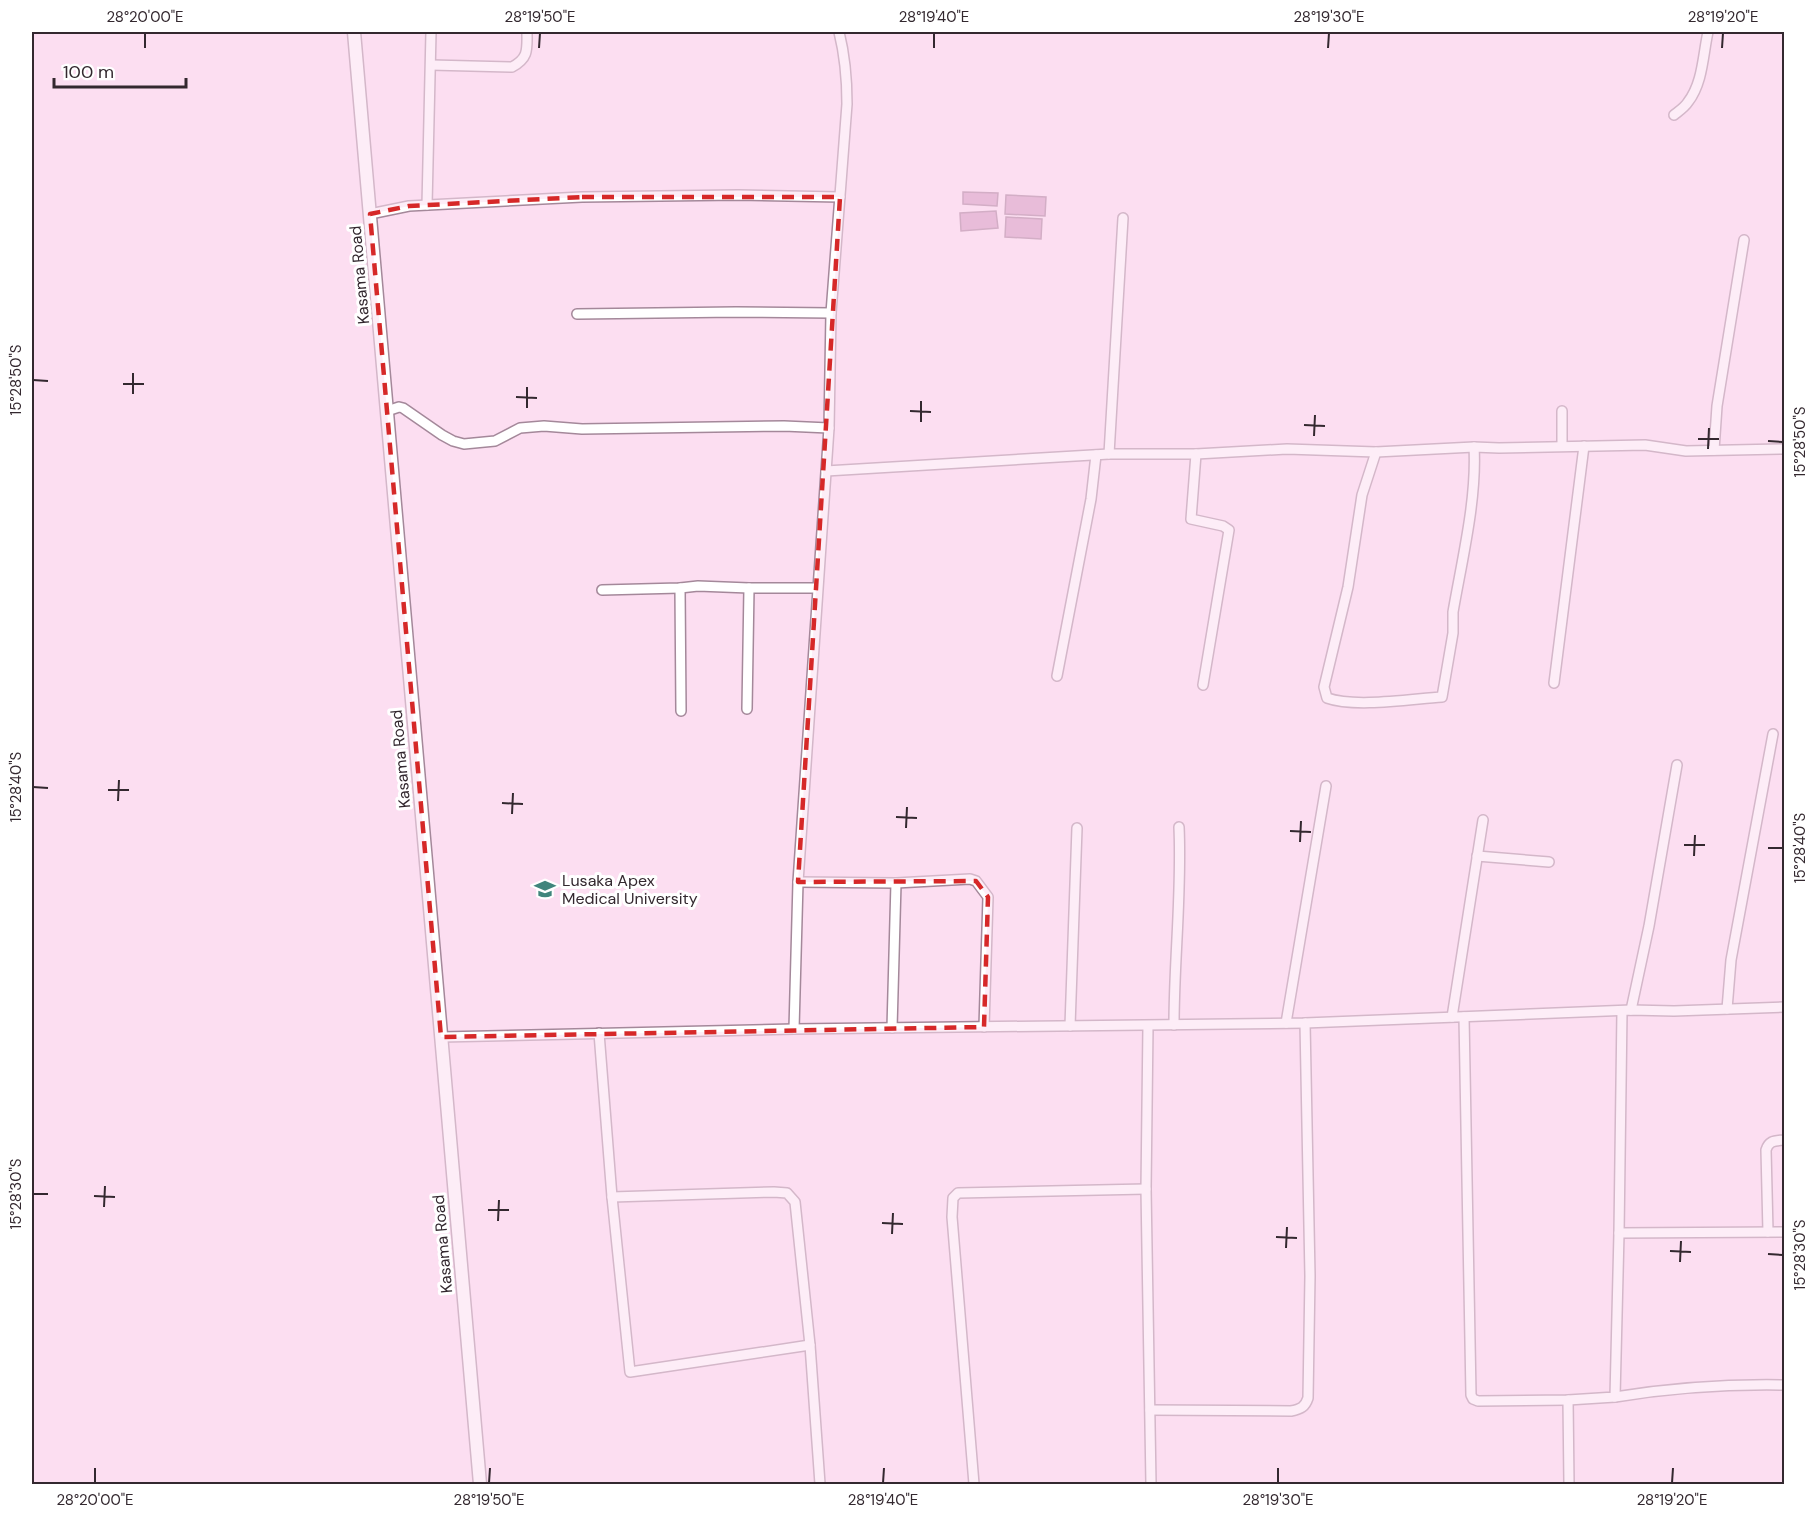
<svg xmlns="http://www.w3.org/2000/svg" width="1816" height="1516" viewBox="0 0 1816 1516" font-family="'DM Sans',sans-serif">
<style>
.water{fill:#d193bd;stroke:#a27392;stroke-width:1.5}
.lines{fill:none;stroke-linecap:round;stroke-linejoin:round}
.minor-casing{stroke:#a4889a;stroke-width:12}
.tertiary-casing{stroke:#a4889a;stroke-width:15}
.minor{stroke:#fff;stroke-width:9}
.tertiary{stroke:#fff;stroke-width:12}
.marked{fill:none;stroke:#d62828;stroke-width:4.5;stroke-dasharray:12 8;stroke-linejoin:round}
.ticks{fill:none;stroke:#33282f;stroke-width:2}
.labels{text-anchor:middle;stroke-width:6;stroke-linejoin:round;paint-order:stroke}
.street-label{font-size:16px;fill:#33282f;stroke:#fff}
.poi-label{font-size:16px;fill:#33282f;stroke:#fff;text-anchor:start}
.neatline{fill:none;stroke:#33282f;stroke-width:2}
.ticks-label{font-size:15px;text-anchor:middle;fill:#33282f}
</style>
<rect width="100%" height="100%" fill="#fcdef1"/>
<!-- water -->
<g class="water">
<polygon points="963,192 998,193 997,206 963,204"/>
<polygon points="1006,195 1046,197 1045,216 1005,214"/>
<polygon points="996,211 998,228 961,231 960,213"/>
<polygon points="1006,217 1042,219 1041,239 1005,237"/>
</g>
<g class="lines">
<defs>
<g id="minor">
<path d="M431 65 512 67C529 58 527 49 527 32"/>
<path d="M1674 115C1679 111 1685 107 1688 102 1703 83 1703 54 1708 32"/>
<polyline points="427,205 431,32"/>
<polyline points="370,214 409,206 582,197 738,195 840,197"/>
<polyline points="577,314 736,312 831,313"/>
<polyline points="387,411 399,407 403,408 442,435 453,441 464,444 495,441 520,428 544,426 582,429 784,426 829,428"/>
<polyline points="1562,446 1562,411"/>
<polyline points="1714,450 1717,406 1744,240"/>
<path d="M1376 452 1362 495 1348 587 1324 687 1327 698C1355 708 1411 699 1442 697L1453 633V612C1462 560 1477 499 1474 447"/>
<polyline points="1109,454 1123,218"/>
<polyline points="1196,454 1191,519 1223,526 1229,530 1203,685"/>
<polyline points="826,471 1109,454 1196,454 1287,449 1376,452 1474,447 1499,448 1645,445 1686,451 1784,449"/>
<polyline points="680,588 681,711"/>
<polyline points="602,590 680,588 698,586 749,588 817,588"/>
<polyline points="1057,676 1091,499 1096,455"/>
<polyline points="1554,683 1584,446"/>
<polyline points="747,709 749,588"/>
<polyline points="1477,856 1549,862"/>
<polyline points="798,882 896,883 970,879 976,881 988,897 984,1027"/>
<polyline points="1727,1009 1731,960 1773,734"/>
<polyline points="1631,1010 1649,926 1677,765"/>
<polyline points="1452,1017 1483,820"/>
<polyline points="1464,1017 1471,1395 1473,1399 1478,1401 1568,1400 1615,1397 1619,1233 1622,1011"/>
<polyline points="1286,1023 1326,786"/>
<path d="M1174 1025C1174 959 1182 893 1179 827"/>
<polyline points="1070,1026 1077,828"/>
<polyline points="1148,1026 1146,1189 1151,1484"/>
<polyline points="892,1028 896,883"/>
<path d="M794 1029 798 882 829 428 831 313 847 104C847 79 845 56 839 32"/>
<polyline points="599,1033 612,1197 630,1372 810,1345"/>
<polyline points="441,1037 794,1029 1305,1023 1631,1010 1674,1011 1784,1007"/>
<polyline points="612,1197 774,1192 787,1193 795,1202 810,1345 820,1484"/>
<path d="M1768 1232 1766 1150C1769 1140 1775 1141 1784 1140"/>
<polyline points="1619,1233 1784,1232"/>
<path d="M1615 1397C1671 1388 1728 1384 1784 1385"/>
<polyline points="1568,1400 1569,1484"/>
<path d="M1150 1410 1291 1411C1301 1409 1305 1407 1308 1398L1310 1276 1305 1023"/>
<polyline points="974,1484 952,1217 953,1198 958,1193 1146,1189"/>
</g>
<polyline id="tertiary" points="354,32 480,1484"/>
</defs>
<!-- minor casing -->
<use href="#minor" class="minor-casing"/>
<!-- tertiary casing -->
<use href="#tertiary" class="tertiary-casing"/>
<!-- minor -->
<use href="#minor" class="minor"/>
<!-- tertiary -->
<use href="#tertiary" class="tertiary"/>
</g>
<!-- marked area -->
<path d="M0 0H1816V1516H0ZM582 197H840L798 882 976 881 988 897 984 1027 441 1037 370 214 409 206Z" fill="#fcdef1" fill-opacity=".55" fill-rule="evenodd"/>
<path class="marked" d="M582 197H840L798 882 976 881 988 897 984 1027 441 1037 370 214 409 206Z"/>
<!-- ticks -->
<path class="ticks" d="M145 48V33M539 48 540 33M934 48V33M1328 48 1329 33M1722 48 1723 33M33 380 48 381M123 384H144M133 394V373M516 397 537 398M527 408V387M910 411 931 412M921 422V401M1304 425 1325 426M1314 436 1315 415M1698 439H1719M1768 441 1783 442M1708 449 1709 428M33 787 48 788M108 790H129M118 801 119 780M502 803 523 804M512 814 513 793M896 817 917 818M906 828 907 807M1290 831 1311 832M1300 842 1301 821M1684 845H1705M1768 848H1783M1694 856 1695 835M33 1194H48M94 1196 115 1197M104 1207 105 1186M488 1210H509M498 1221 499 1200M882 1223 903 1224M892 1234 893 1213M1276 1237 1297 1238M1286 1248 1287 1227M1670 1251 1691 1252M1768 1254 1783 1255M1680 1262 1681 1241M95 1483V1468M489 1483 490 1468M883 1483 884 1468M1278 1483V1468M1672 1483 1673 1468"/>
<!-- icons -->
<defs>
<symbol id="university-bare" viewBox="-9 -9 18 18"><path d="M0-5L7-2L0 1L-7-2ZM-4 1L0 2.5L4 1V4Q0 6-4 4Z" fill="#40857c" stroke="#fff" stroke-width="2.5" paint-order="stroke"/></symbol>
</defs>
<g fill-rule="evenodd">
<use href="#university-bare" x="530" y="874" width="30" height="30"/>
</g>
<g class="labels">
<!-- street labels -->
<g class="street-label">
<text transform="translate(359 275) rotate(-95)" y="6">Kasama Road</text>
<text transform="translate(400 759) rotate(-95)" y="6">Kasama Road</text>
<text transform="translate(442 1244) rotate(-95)" y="6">Kasama Road</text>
</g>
<!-- poi labels -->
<g class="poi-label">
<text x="562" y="886">Lusaka Apex<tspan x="562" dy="18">Medical University</tspan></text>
</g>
</g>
<!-- border -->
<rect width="1816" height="1516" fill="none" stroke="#ffffff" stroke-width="66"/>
<!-- scale -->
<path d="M54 78v9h132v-9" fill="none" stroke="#33282f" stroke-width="3"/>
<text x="63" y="78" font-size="18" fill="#33282f" stroke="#ffffff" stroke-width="4.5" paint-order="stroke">100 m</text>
<rect x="33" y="33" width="1750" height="1450" class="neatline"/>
<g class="ticks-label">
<text x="145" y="22">28°20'00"E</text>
<text x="540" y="22">28°19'50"E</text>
<text x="934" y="22">28°19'40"E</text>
<text x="1329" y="22">28°19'30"E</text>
<text x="1723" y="22">28°19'20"E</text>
<text transform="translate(16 380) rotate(-90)" y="5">15°28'50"S</text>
<text transform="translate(1800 442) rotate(-90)" y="5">15°28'50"S</text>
<text transform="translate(16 787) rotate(-90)" y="5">15°28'40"S</text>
<text transform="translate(1800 848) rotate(-90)" y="5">15°28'40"S</text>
<text transform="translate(16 1194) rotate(-90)" y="5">15°28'30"S</text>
<text transform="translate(1800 1255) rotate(-90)" y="5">15°28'30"S</text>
<text x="95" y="1505">28°20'00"E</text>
<text x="489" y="1505">28°19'50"E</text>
<text x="883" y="1505">28°19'40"E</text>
<text x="1278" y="1505">28°19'30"E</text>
<text x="1672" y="1505">28°19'20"E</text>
</g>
</svg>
